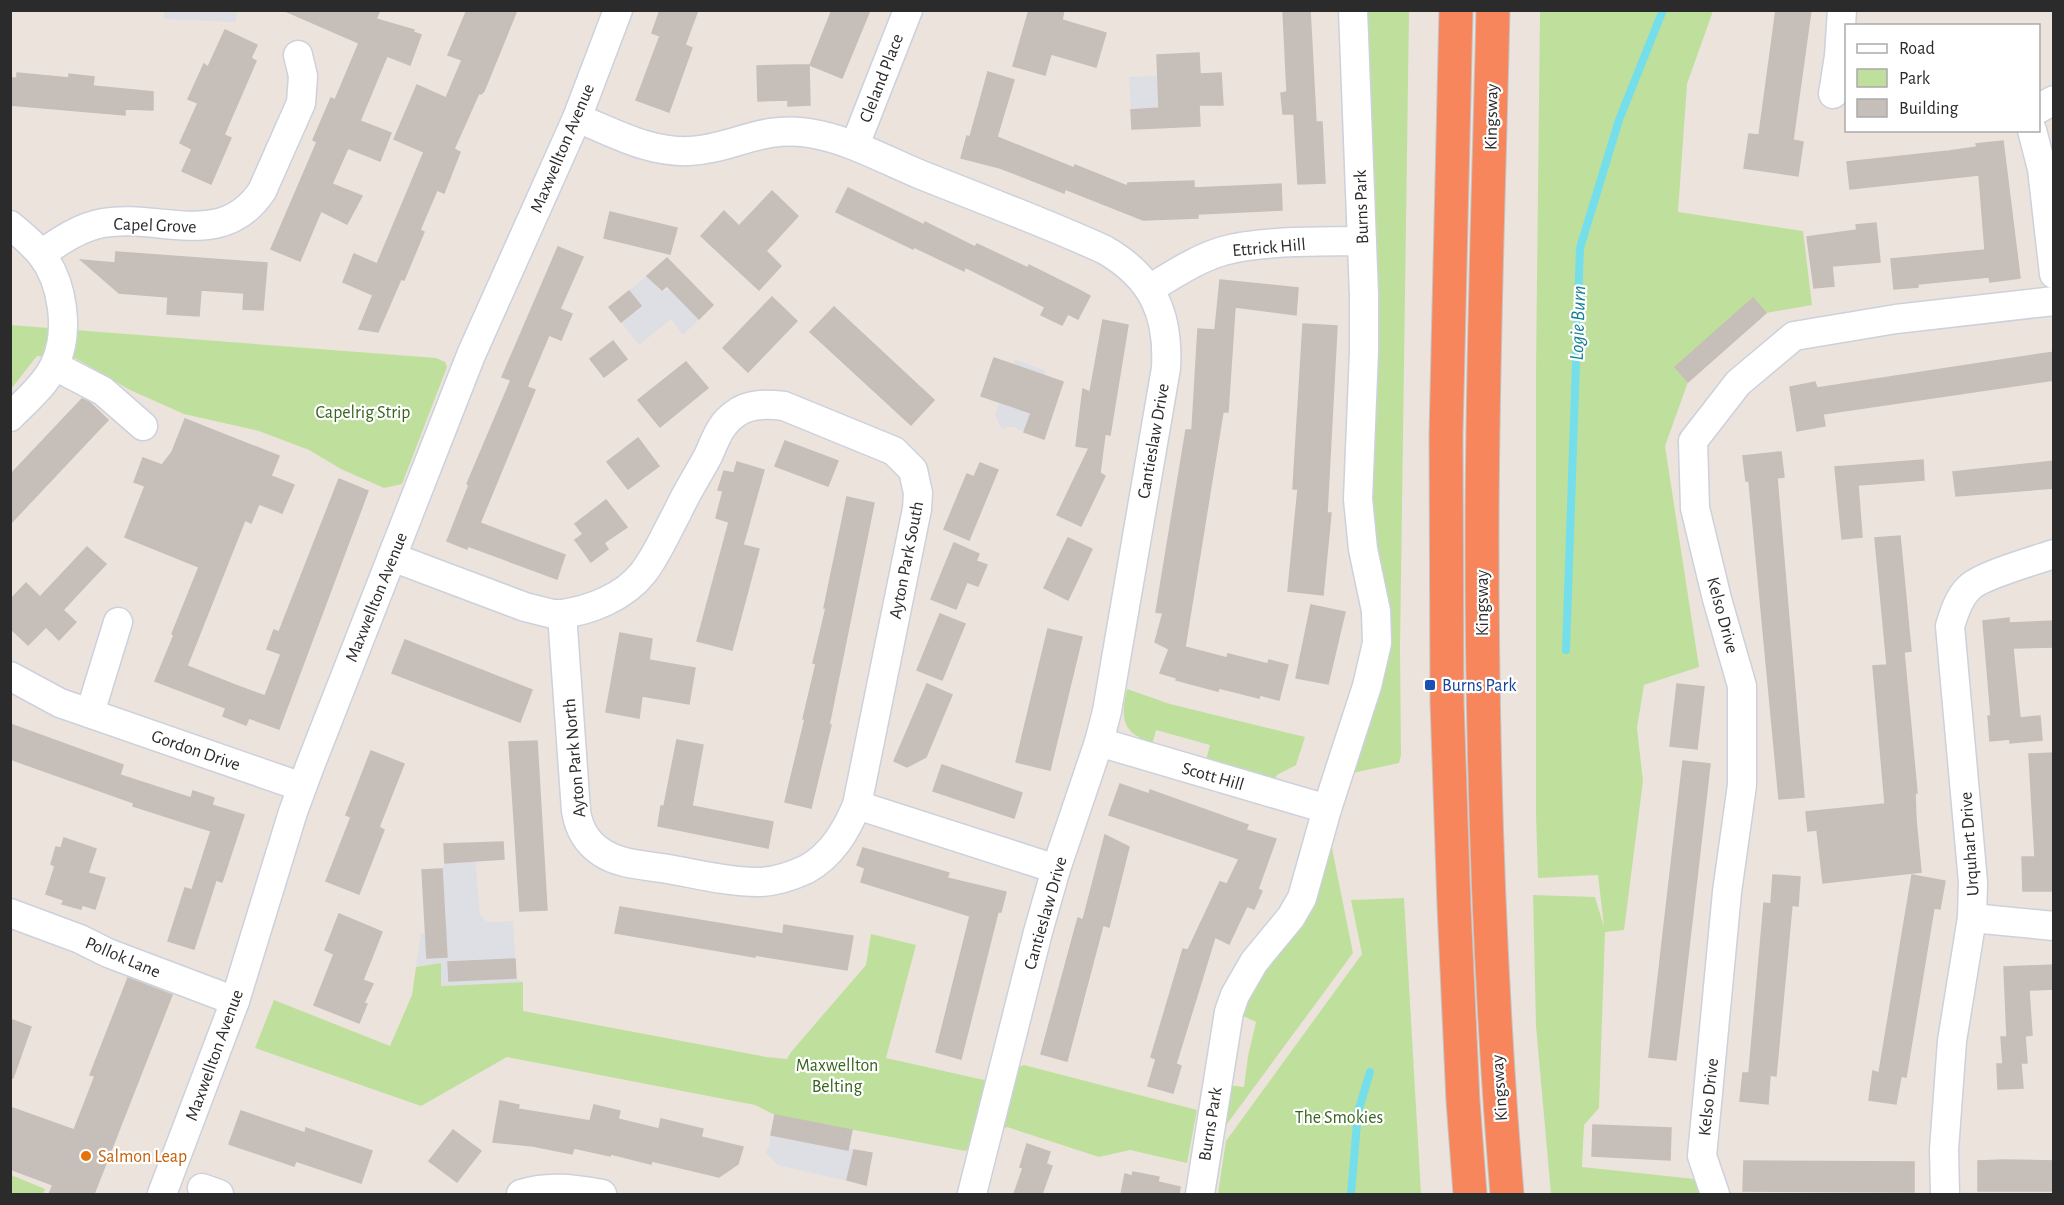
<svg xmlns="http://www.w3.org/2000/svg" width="2064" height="1205" viewBox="0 0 2064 1205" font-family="'Alegreya Sans',sans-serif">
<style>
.industrial{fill:#dedee5}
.green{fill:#bfe09c}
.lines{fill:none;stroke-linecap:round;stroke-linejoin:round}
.stream{stroke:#74deea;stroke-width:8}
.building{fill:#c5beb9;stroke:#c7bfb7;stroke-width:1.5}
.street-casing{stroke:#ccd1dc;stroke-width:31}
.highway-casing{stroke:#c4c4c4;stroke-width:35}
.street{stroke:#fff;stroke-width:28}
.highway{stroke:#f8865c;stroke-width:33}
.transit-dot{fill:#1a4fb4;stroke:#fff;stroke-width:2}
.food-dot{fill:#e8710a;stroke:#fff;stroke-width:2}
.labels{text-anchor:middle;stroke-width:4.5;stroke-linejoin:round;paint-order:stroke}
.street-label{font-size:18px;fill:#2b2b2b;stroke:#fff}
.park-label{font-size:18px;fill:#38651d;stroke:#fff}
.transit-label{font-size:18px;fill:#164399;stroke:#fff;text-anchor:start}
.food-label{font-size:18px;fill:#c56008;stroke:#fff;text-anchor:start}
.water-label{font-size:20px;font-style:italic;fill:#137f97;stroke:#fff}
</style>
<rect width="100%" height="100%" fill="#ece3dd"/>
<!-- industrial -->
<g class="industrial">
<polygon points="164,11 237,11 236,22 164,19"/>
<polygon points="1199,53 1200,74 1221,73 1223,105 1199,106 1200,126 1132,130 1129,77 1158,76 1157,55"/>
<polygon points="648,275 660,291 671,290 684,276 713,305 683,335 671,319 639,345 609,307"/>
<polygon points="994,358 1013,364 1015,359 1017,360 1046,371 1044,376 1063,383 1044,439 1013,427 1007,427 1002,430 995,415 999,403 981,396"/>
<polygon points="474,843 480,915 486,921 491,922 513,921 516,978 523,982 440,986 441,963 416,967 421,933 426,934 422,870 442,868 445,863 444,844"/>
<polygon points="775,1115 852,1130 848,1148 872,1153 866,1185 777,1165 765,1152 769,1146"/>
</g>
<!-- green -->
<g class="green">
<polygon points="1362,11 1409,11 1400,648 1401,755 1399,763 1348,774 1375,688"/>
<polygon points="1540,11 1713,11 1687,84 1678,212 1803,231 1812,305 1766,313 1753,298 1675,367 1688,382 1665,446 1699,667 1644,685 1637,728 1643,781 1624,930 1605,932 1599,1108 1584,1125 1582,1167 1695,1179 1703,1194 1551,1194 1536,1026 1533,895 1595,897 1604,927 1598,875 1538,878 1536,815 1536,370"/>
<polygon points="10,325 436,358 445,362 447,367 402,484 384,488 341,469 309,450 259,431 184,414 130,390 75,358 37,356 11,389"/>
<path d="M1127 689 1170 704 1305 737 1296 765 1277 775 1272 784 1205 764 1210 745 1156 730 1151 749 1138 745 1139 737C1119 728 1123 707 1127 689Z"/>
<polygon points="1328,843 1332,848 1353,953 1224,1128 1226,1085 1244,1087 1248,1056 1256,1022 1239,1014"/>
<polygon points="1404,898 1421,1194 1218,1194 1226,1141 1362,954 1351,900"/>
<polygon points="871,934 916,945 886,1058 984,1080 1024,1065 1197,1110 1187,1163 1130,1150 1099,1157 1007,1127 965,1151 775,1115 755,1105 507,1057 421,1106 255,1048 274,1000 390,1046 412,995 416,967 441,963 441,986 523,982 523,1011 766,1057 787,1059 791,1052 866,965"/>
<polygon points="11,1175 45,1189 43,1194 11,1194"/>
</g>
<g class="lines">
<!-- stream -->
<g class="stream">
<polyline points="1566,650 1580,248 1619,120 1663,10"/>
<polyline points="1351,1194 1358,1112 1370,1072"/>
</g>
</g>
<!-- building -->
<g class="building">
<polygon points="283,10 380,10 376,19 414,30 413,32 421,35 410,65 387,56 360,121 391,133 380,161 348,148 332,184 362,196 347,224 321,211 300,261 271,249 317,142 313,140 331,98 335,100 359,43"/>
<polygon points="467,10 517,10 484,91 481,94 479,93 454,149 460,152 444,193 437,190 420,230 424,232 404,280 401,279 378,332 359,329 373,295 343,282 354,254 377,264 424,152 394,139 417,85 446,98 462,60 448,55"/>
<polygon points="660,10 698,10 685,45 692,48 669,112 636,100 660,36 652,33"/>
<polygon points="832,10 870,10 842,78 810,65"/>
<polygon points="1029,10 1064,10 1062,20 1106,33 1096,67 1051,54 1045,75 1013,66"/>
<polygon points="1283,10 1310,10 1316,122 1322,122 1325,183 1298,184 1294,114 1283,114 1281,93 1287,92"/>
<polygon points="1776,10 1811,10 1793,140 1803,142 1798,176 1744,168 1749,134 1759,135"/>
<polygon points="225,30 257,45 251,58 256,61 224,135 231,138 211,184 182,171 192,149 180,143 198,103 188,99 204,64 208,67"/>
<polygon points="1199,53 1200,74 1221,73 1223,105 1199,105 1200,126 1132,129 1131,110 1159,108 1157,55"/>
<polygon points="794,65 809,65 810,105 788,106 788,100 758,101 757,66"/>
<polygon points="988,72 1014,80 997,137 1074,168 1075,165 1127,186 1128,183 1194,181 1194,188 1281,184 1282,210 1198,214 1198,218 1143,220 1065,189 1064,193 1000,168 961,158 967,136 970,137"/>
<polygon points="17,73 69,78 69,74 94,77 93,86 153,92 153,110 125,109 125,115 10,105 10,78 17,78"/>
<polygon points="2003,141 2020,278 1990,282 1989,277 1918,284 1918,287 1894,289 1891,259 1985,250 1979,175 1850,189 1847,162 1949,151 1977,147 1976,144"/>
<polygon points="848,188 924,225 925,222 975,247 977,244 1028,268 1029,265 1081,291 1090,296 1078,319 1068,314 1062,325 1041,315 1045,307 965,267 964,271 914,247 913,249 836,212"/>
<polygon points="772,191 798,216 766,251 781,266 759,290 701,236 724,211 739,226"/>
<polygon points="610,212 677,228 670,254 604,238"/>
<polygon points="1876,223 1880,262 1832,266 1834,286 1814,288 1807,237 1857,230 1856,225"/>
<polygon points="558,247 583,257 560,309 572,314 561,340 549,335 527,387 535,390 480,523 565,555 557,579 468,546 467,549 447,541 469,485 467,484 511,380 502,377"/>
<polygon points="116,252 267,263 263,310 243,309 244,293 201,290 199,316 167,314 168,297 119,293 81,260 115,263"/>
<polygon points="667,258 713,305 699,319 667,286 662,290 647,276"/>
<polygon points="1220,280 1298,288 1296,315 1235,307 1228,412 1223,412 1185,647 1227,658 1228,654 1268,664 1269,660 1288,665 1279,700 1260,695 1259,698 1219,688 1218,691 1176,680 1177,678 1160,673 1169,649 1155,642 1163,613 1156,612 1186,430 1192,430 1198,329 1215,330"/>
<polygon points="629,291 641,306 621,322 609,307"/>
<polygon points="772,297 797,321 748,372 723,348"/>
<polygon points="1753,298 1766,313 1688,382 1675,367"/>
<polygon points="834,307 934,400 911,425 810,332"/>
<polygon points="1103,320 1128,325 1110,435 1105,434 1100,473 1105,476 1081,526 1057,515 1089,448 1076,446 1083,389 1090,392"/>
<polygon points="1303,324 1337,326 1327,513 1331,513 1323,595 1288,591 1298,489 1293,489"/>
<polygon points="613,341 627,359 604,377 590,359"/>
<polygon points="2054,352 2054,380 1823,414 1825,426 1797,431 1790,387 1815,382 1817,388"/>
<polygon points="994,358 1063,382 1044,439 1024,432 1031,413 981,396"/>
<polygon points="686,362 708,388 660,427 638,400"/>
<polygon points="82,399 89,402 108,420 10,524 10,475"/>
<polygon points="185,419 279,456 271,476 294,485 282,513 259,504 251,523 245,520 187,666 235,685 265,696 281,654 267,649 274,630 279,632 339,479 368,491 279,729 249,718 246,725 223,716 226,708 155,681 174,635 172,634 199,567 125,537 145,486 134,482 143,458 162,465 172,452"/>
<polygon points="638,438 659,466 628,489 607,462"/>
<polygon points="785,441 838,461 828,486 775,466"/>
<polygon points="1781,452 1784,477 1777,478 1804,797 1779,799 1749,481 1746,481 1743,456"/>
<polygon points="1923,460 1924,480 1858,485 1862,537 1842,539 1835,467"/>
<polygon points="2054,461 2054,488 1956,496 1953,472"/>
<polygon points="737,462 764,470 743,545 759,549 732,650 697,641 729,522 716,518 723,491 718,490 724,471 734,473"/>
<polygon points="980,463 998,470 969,540 944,529 967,474 974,477"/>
<polygon points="847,497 874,503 829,725 831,725 811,808 785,802 805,719 803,719 816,664 813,663 826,608 824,608"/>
<polygon points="606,500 627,527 604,543 608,549 591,562 575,540 583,534 575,524"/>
<polygon points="1900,536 1911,651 1904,652 1917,793 1915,793 1916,820 1921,872 1823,883 1817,830 1808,831 1806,812 1885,804 1873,666 1887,665 1875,538"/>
<polygon points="1068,538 1092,549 1068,600 1044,588"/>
<polygon points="954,543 979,554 976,561 987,565 978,586 967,582 956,609 931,599"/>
<polygon points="87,547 106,564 63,610 76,622 59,640 46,627 28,645 10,628 10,600 26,583 40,597"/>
<polygon points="1311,605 1345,612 1328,684 1296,678"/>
<polygon points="940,614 965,624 942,680 917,670"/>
<polygon points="2009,618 2009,623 2054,621 2054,647 2013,648 2020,718 2040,716 2042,740 2010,743 2010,739 1990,741 1988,716 1991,716 1983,621"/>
<polygon points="1048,629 1082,637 1050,770 1016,762"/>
<polygon points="620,633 652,639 649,660 695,668 689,704 642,696 639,718 606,712"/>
<polygon points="405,640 532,690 520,722 392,673"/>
<polygon points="927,684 952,695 926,757 907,767 894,761"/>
<polygon points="1677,684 1704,687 1697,749 1670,746"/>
<polygon points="10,724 123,765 120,775 191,798 193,791 214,798 212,805 244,815 222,882 216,880 194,949 168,941 185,888 192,890 211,831 133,806 134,803 10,759"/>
<polygon points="677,740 703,745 692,806 773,822 768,848 658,826 661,806 664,806"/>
<polygon points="537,741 547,910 520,911 509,742"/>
<polygon points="371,751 404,764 379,827 384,830 359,894 326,881 351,817 346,815"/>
<polygon points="2054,753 2054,891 2023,891 2022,857 2035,857 2029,754"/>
<polygon points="1683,761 1710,764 1676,1060 1649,1057"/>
<polygon points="942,765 1022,793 1014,818 933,791"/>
<polygon points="1120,784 1149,794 1150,790 1248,825 1246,830 1276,839 1258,889 1262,891 1254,909 1247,906 1229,944 1215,937 1176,1064 1181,1066 1173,1093 1148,1086 1156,1059 1151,1057 1183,949 1188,950 1220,882 1227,884 1239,859 1109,815"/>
<polygon points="1105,835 1129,847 1109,927 1103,925 1067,1061 1041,1054 1078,918 1083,920"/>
<polygon points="64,838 96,849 88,873 105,878 95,909 82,905 81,909 62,904 64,900 46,894 55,866 51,864 56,847 61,848"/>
<polygon points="503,842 504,859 445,863 444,844"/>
<polygon points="863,848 949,873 947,878 1006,892 1001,912 998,912 961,1059 936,1052 970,916 861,882 865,868 857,865"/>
<polygon points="442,869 447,957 427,958 422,870"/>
<polygon points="1773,875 1800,877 1798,906 1792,905 1776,1076 1770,1075 1768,1104 1740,1101 1743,1073 1749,1073 1764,903 1771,904"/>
<polygon points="1912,875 1945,881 1940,909 1934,908 1906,1077 1901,1076 1896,1104 1869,1100 1873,1071 1879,1073"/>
<polygon points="620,907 783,934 784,925 853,936 847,970 755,955 755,957 615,933"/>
<polygon points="339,914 382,932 363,980 373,984 364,1003 367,1004 359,1023 314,1005 334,954 325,950"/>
<polygon points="515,959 516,978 449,981 448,962"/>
<polygon points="2054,965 2054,989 2029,990 2032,1035 2025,1036 2027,1063 2021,1063 2023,1088 1998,1089 1997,1064 2003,1064 2001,1037 2007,1037 2004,967"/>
<polygon points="128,978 172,995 94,1194 49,1194 53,1185 10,1169 10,1107 74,1130 95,1076 90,1075"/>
<polygon points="10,1019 31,1027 13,1078 10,1078"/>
<polygon points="500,1101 519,1105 518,1109 590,1121 594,1105 620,1111 618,1119 659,1129 661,1119 703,1129 701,1137 743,1147 738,1164 719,1177 652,1161 651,1164 611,1154 610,1156 574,1148 572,1154 533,1146 493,1142"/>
<polygon points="241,1111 305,1133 306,1128 372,1151 361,1183 296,1161 294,1166 229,1144"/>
<polygon points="775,1115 852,1130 848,1150 771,1135"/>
<polygon points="1593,1125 1671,1128 1670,1160 1592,1156"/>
<polygon points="453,1130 481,1151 457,1182 429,1161"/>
<polygon points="1027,1144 1050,1152 1046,1164 1052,1166 1042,1194 1014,1194 1023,1168 1020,1167"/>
<polygon points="854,1150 872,1153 866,1185 847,1180"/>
<polygon points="2004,1160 2054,1161 2054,1191 1978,1191 1978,1161"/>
<polygon points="1744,1161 1914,1162 1914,1192 1743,1191"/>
<polygon points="1133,1172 1159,1177 1158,1182 1180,1187 1179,1194 1121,1194 1125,1174 1132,1176"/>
</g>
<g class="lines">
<defs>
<g id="street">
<polyline points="1833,94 1839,56 1842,10"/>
<polyline points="2038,109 2054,100"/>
<path d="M577 118C613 132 648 153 689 151 733 149 761 125 809 133 848 139 883 159 919 174 981 199 1044 222 1105 250 1153 278 1169 314 1166 368L1107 711 1099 742 1056 869 1038 932 972 1194"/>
<polyline points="2032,130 2042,169 2054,274"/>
<polyline points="855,145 908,10"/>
<path d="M10 225C21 234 32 243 41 254 63 282 70 331 55 364 46 384 26 401 10 417"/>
<path d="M41 254C60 241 80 227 103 223 159 213 222 251 262 191L301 103 303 76 298 55"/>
<path d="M1149 289C1173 275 1196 259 1223 251 1261 240 1322 242 1362 241"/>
<polyline points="55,366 103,391 143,426"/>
<path d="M392 557 525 607 553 614H562L576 811C579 829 586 842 601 852 620 865 646 865 668 869 697 874 728 882 758 882 775 882 792 876 807 869 832 855 846 831 857 805L917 509 918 493 913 470 894 451 784 406C768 404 748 403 735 414 720 424 715 441 708 456 698 475 686 493 677 513 666 533 657 555 643 573 624 597 591 610 562 614"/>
<polyline points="10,676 60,703 302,787"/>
<polyline points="90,713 118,622"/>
<polyline points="1099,742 1327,809"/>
<polyline points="857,805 1056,869"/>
<polyline points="10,913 80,939 108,953 235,1001"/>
<polyline points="1972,918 2054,926"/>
<polyline points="202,1188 219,1194"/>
<polyline points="162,1194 235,1001 293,812 310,766 471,355 577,118 618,10"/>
<path d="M521 1194C548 1185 575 1189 602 1194"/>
<polyline points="1200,1194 1229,1012 1235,995 1254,962 1291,917 1302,898 1327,809 1367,686 1377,643 1376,611 1363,549 1358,499 1364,351 1364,295 1353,10"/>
<polyline points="1715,1194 1702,1156 1727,892 1742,785 1742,686 1717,599 1695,508 1693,441 1738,383 1794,336 1896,319 2054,301"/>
<path d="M1945 1194 1944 1150 1952 1041 1972 918 1973 882 1950 626C1954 613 1959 597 1969 588 1980 576 2036 560 2054 554"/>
</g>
<g id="highway">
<polyline points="1456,10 1446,435 1447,702 1454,906 1463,1101 1470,1194"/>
<path d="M1493 10C1489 187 1482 364 1482 540 1482 758 1489 977 1507 1194"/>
</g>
</defs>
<!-- street casing -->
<use href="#street" class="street-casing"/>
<!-- highway casing -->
<use href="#highway" class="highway-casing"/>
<!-- street -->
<use href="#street" class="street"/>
<!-- highway -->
<use href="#highway" class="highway"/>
</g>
<!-- markers -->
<rect class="transit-dot" x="1424" y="679" width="12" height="12" rx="3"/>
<circle class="food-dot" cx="86" cy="1156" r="6"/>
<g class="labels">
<!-- street labels -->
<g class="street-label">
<text transform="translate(881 78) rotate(-69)" y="6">Cleland Place</text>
<text transform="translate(1491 117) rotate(-89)" y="6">Kingsway</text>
<text transform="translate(562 148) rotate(-67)" y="6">Maxwellton Avenue</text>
<text transform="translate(1361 207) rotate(-92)" y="6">Burns Park</text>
<text transform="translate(155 225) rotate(2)" y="6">Capel Grove</text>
<text transform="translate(1269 247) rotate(-5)" y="6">Ettrick Hill</text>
<text transform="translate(1153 441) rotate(-80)" y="6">Cantieslaw Drive</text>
<text transform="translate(906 560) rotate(-79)" y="6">Ayton Park South</text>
<text transform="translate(376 597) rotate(-68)" y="6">Maxwellton Avenue</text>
<text transform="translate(1482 603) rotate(-90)" y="6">Kingsway</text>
<text transform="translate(1723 615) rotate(75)" y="6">Kelso Drive</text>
<text transform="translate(196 750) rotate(19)" y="6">Gordon Drive</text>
<text transform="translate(574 758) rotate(-95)" y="6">Ayton Park North</text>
<text transform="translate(1213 776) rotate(16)" y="6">Scott Hill</text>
<text transform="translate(1969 844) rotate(-94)" y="6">Urquhart Drive</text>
<text transform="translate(1045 913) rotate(-74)" y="6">Cantieslaw Drive</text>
<text transform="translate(123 957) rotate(23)" y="6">Pollok Lane</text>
<text transform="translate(214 1055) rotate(-70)" y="6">Maxwellton Avenue</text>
<text transform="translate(1499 1088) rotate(-94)" y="6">Kingsway</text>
<text transform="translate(1708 1097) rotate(-84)" y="6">Kelso Drive</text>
<text transform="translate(1210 1124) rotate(-81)" y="6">Burns Park</text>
</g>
<!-- park labels -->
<g class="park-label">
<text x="363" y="418">Capelrig Strip</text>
<text x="837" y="1071">Maxwellton<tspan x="837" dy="21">Belting</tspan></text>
<text x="1339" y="1123">The Smokies</text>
</g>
<!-- transit labels -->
<g class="transit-label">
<text x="1442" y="691">Burns Park</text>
</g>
<!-- food labels -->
<g class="food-label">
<text x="98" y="1162">Salmon Leap</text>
</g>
<!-- water labels -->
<g class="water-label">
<text transform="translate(1577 323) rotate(-88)" y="7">Logie Burn</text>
</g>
</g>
<!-- border -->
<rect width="2064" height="1205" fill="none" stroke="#2b2b2b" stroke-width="24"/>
<!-- legend -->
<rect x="1845" y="24" width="195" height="108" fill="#ffffff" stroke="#aaaaaa" stroke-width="1.5"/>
<rect x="1857" y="44" width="30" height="9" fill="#ffffff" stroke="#aaaaaa" stroke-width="1.5"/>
<text x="1899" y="54" font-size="18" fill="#2b2b2b">Road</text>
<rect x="1857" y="69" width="30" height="18" fill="#bfe09c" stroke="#aaaaaa" stroke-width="1.5"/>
<text x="1899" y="84" font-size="18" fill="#2b2b2b">Park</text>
<rect x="1857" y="99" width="30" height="18" fill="#c5beb9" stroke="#aaaaaa" stroke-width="1.5"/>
<text x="1899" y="114" font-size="18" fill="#2b2b2b">Building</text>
</svg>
